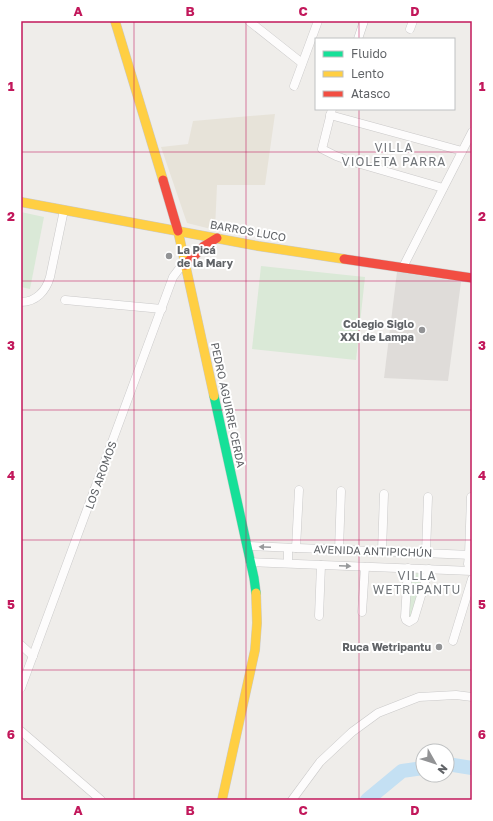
<svg xmlns="http://www.w3.org/2000/svg" width="493" height="821" viewBox="0 0 493 821" font-family="'Golos Text',sans-serif">
<style>
.commercial{fill:#e7e3d9}
.education{fill:#dfdcd9}
.green{fill:#dae9d7}
.lines{fill:none;stroke-linecap:round;stroke-linejoin:round}
.river{stroke:#c4e0f3;stroke-width:14}
.street-casing{stroke:#cac9c9;stroke-width:9}
.fast-casing{stroke:#c9c9c9;stroke-width:10}
.slow-casing{stroke:#c9c9c9;stroke-width:10}
.jam-casing{stroke:#c9c9c9;stroke-width:10}
.street{stroke:#fdfcfc;stroke-width:8}
.fast{stroke:#16e098;stroke-width:9}
.slow{stroke:#ffcf43;stroke-width:9}
.jam{stroke:#f24e42;stroke-width:9}
.oneway{fill:#97999b}
.grid{fill:none;stroke:#c2185b;stroke-width:1;stroke-opacity:0.55}
.poi-dot{fill:#929395;stroke:#fff;stroke-width:1.5}
.labels{text-anchor:middle;stroke-width:4;stroke-linejoin:round;paint-order:stroke}
.street-label{font-size:11px;fill:#606367;stroke:#fff}
.poi-label{font-size:11px;font-weight:bold;fill:#606367;stroke:#fff;text-anchor:end}
.neighbourhood-label{font-size:12px;letter-spacing:1px;fill:#717579;stroke:#fff}
.neatline{fill:none;stroke:#c2185b;stroke-width:1.5}
.grid-label{font-size:13px;text-anchor:middle;font-weight:bold;fill:#c2185b}
</style>
<rect width="100%" height="100%" fill="#efedea"/>
<!-- commercial -->
<polygon class="commercial" points="275,114 265,185 217,185 215,230 187,223 161,147 188,144 193,121"/>
<!-- education -->
<polygon class="education" points="397,272 461,282 448,381 384,378"/>
<!-- green -->
<g class="green">
<polygon points="21,212 44,217 30,289 21,287"/>
<polygon points="261,266 365,277 356,360 252,349"/>
<polygon points="411,573 425,574 412,616 408,617"/>
</g>
<g class="lines">
<!-- river -->
<g class="river">
<polyline points="447,764 472,768"/>
<polyline points="367,800 402,771 423,768"/>
</g>
<defs>
<g id="street">
<polyline points="249,21 302,63"/>
<polyline points="410,29 413,21"/>
<polyline points="358,39 364,21"/>
<polyline points="294,86 318,21"/>
<polyline points="332,109 322,149 336,156 350,161 443,188"/>
<polyline points="330,115 462,151"/>
<polyline points="403,267 472,132"/>
<polyline points="65,300 162,309"/>
<path d="M21 302C36 302 46 291 50 277L64 210"/>
<polyline points="247,546 472,555"/>
<polyline points="296,548 299,490"/>
<polyline points="339,550 341,491"/>
<polyline points="382,551 384,494"/>
<polyline points="426,553 428,497"/>
<polyline points="250,562 472,571"/>
<polyline points="288,563 288,548"/>
<polyline points="408,568 405,617 406,620 409,622 414,619 429,569"/>
<polyline points="471,571 468,564 469,555 471,497"/>
<polyline points="362,612 365,567"/>
<polyline points="319,616 321,565"/>
<polyline points="453,641 472,579"/>
<polyline points="21,645 33,656"/>
<polyline points="21,688 173,277 179,269 185,265"/>
<polyline points="21,731 101,800"/>
<polyline points="292,800 320,762 352,732 378,713 419,697 456,695 472,697"/>
</g>
<polyline id="fast" points="214,396 254,578 256,593"/>
<g id="slow">
<polyline points="115,21 163,180"/>
<polyline points="21,202 258,246 344,259"/>
<polyline points="178,231 214,396"/>
<polyline points="222,800 255,650 257,623 256,593"/>
</g>
<g id="jam">
<polyline points="163,180 178,231"/>
<polyline points="344,259 472,278"/>
<polyline points="185,265 204,246 217,238"/>
</g>
</defs>
<!-- street casing -->
<use href="#street" class="street-casing"/>
<!-- fast casing -->
<use href="#fast" class="fast-casing"/>
<!-- slow casing -->
<use href="#slow" class="slow-casing"/>
<!-- jam casing -->
<use href="#jam" class="jam-casing"/>
<!-- street -->
<use href="#street" class="street"/>
<!-- fast -->
<use href="#fast" class="fast"/>
<!-- slow -->
<use href="#slow" class="slow"/>
<!-- jam -->
<use href="#jam" class="jam"/>
</g>
<!-- one-way arrows -->
<defs><path id="oneway-solid" d="M-6-.8H1V-3.2L6.5 0L1 3.2V.8H-6Z"/></defs>
<g class="oneway">
<use href="#oneway-solid" transform="translate(265 547) rotate(-178)"/>
<use href="#oneway-solid" transform="translate(345 566) rotate(3)"/>
</g>
<!-- grid -->
<path class="grid" d="M134 21V800M246 21V800M359 21V39M359 109V800M21 152H472M21 281H472M21 410H472M21 540H472M21 670H472"/>
<!-- markers -->
<g class="poi-dot">
<circle cx="169" cy="256" r="4"/>
<circle cx="422" cy="330" r="4"/>
<circle cx="439" cy="647" r="4"/>
</g>
<g class="labels">
<!-- street labels -->
<g class="street-label">
<text transform="translate(248 231) rotate(10)" y="4">BARROS LUCO</text>
<text transform="translate(228 405) rotate(78)" y="4">PEDRO AGUIRRE CERDA</text>
<text transform="translate(101 475) rotate(-70)" y="4">LOS AROMOS</text>
<text transform="translate(373 551) rotate(2)" y="4">AVENIDA ANTIPICHÚN</text>
</g>
<!-- poi labels -->
<g class="poi-label">
<text x="177" y="254" text-anchor="start">La Picá<tspan x="177" dy="13">de la Mary</tspan></text>
<text x="414" y="328">Colegio Siglo<tspan x="414" dy="13">XXI de Lampa</tspan></text>
<text x="431" y="651">Ruca Wetripantu</text>
</g>
<!-- neighbourhood labels -->
<g class="neighbourhood-label">
<text x="394" y="152">VILLA<tspan x="394" dy="14">VIOLETA PARRA</tspan></text>
<text x="417" y="580">VILLA<tspan x="417" dy="14">WETRIPANTU</tspan></text>
</g>
</g>
<!-- border -->
<rect width="493" height="821" fill="none" stroke="#ffffff" stroke-width="44"/>
<!-- legend -->
<rect x="315" y="38" width="140" height="72" fill="#ffffff" stroke="#bfc1c2"/>
<rect x="323" y="51" width="20" height="6" fill="#16e098" stroke="#bfc1c2"/>
<text x="351" y="58" font-size="12" fill="#606367">Fluido</text>
<rect x="323" y="71" width="20" height="6" fill="#ffcf43" stroke="#bfc1c2"/>
<text x="351" y="78" font-size="12" fill="#606367">Lento</text>
<rect x="323" y="91" width="20" height="6" fill="#f24e42" stroke="#bfc1c2"/>
<text x="351" y="98" font-size="12" fill="#606367">Atasco</text>
<!-- north arrow -->
<g transform="translate(435 763) rotate(129)"><circle r="19" fill="#ffffff" stroke="#bfc1c2"/>
<path d="M0-3L7 15L0 10L-7 15Z" fill="#929395"/>
<text y="-6" font-size="11" font-weight="bold" text-anchor="middle" fill="#606367">N</text>
</g>
<rect x="22" y="22" width="449" height="777" class="neatline"/>
<g class="grid-label">
<text x="78" y="16">A</text>
<text x="190" y="16">B</text>
<text x="303" y="16">C</text>
<text x="415" y="16">D</text>
<text x="11" y="91">1</text>
<text x="482" y="91">1</text>
<text x="11" y="221">2</text>
<text x="482" y="221">2</text>
<text x="11" y="350">3</text>
<text x="482" y="350">3</text>
<text x="11" y="480">4</text>
<text x="482" y="480">4</text>
<text x="11" y="609">5</text>
<text x="482" y="609">5</text>
<text x="11" y="739">6</text>
<text x="482" y="739">6</text>
<text x="78" y="815">A</text>
<text x="190" y="815">B</text>
<text x="303" y="815">C</text>
<text x="415" y="815">D</text>
</g>
</svg>
